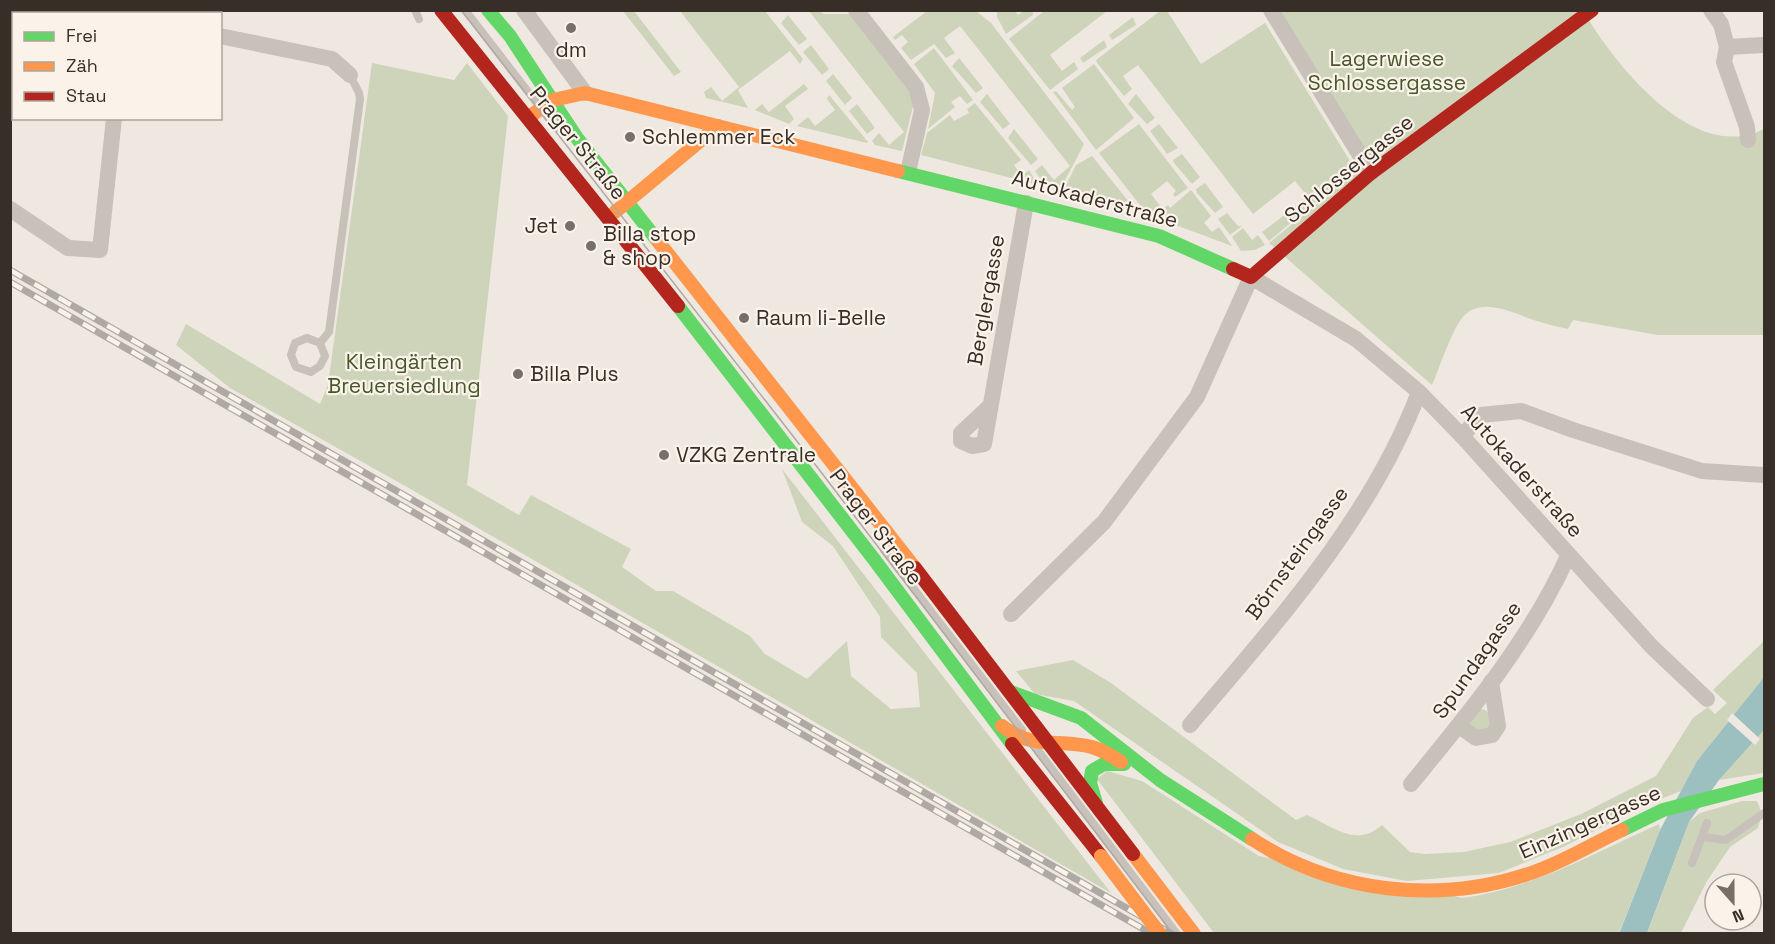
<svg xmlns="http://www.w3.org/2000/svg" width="1775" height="944" viewBox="0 0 1775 944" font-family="'Space Grotesk',sans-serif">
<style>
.green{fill:#ced4ba}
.water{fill:#9cbfc0}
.pier{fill:#eee8e1}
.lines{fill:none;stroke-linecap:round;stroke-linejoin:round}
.lane{stroke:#c7c1ba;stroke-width:8}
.street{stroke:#c7c1ba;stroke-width:16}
.fast{stroke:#63d668;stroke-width:14}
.slow{stroke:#ff974d;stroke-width:14}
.jam{stroke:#b3261e;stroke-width:14}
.tram{stroke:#afa9a4;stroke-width:1.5}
.rail-casing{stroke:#afa9a4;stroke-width:7}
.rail{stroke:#fbf3e9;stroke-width:4.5;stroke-dasharray:14;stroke-linecap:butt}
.slow-bridge{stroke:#ff974d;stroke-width:14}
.poi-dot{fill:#786f69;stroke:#fbf3e9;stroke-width:2}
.labels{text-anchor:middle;stroke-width:4.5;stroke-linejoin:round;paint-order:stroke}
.poi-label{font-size:21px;fill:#382e28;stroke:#fbf3e9;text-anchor:start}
.park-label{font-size:21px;fill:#45582a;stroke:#fbf3e9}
.street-label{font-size:21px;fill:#382e28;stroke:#fbf3e9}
</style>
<rect width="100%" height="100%" fill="#eee8e1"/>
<!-- green -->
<g class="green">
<polygon points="623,11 634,11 681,72 674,76"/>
<polygon points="713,11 765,11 803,59 800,64 790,51 738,90 748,108 706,98 704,92 711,87 722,101 739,87 680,11"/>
<polygon points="809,11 819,11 824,14 850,14 910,90 913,106 902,151 875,145 872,141 879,133 889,145 904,132"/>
<polygon points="927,11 976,11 991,23 1084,144 1060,190 1046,187 1035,171 1042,165 1054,180 1070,166 960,26 944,38 955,53 946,58 934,44 911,60 901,48 908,42 902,35 895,40 893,37"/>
<polygon points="997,11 1015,11 1018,15 1024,11 1033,11 1033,15 1006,34 997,17"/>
<polygon points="1044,11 1107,11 1050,55 1062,71 1074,62 1078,69 1050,90 1009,39"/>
<polygon points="1160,11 1167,11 1201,64 1265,23 1355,169 1269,241 1262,232 1308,197 1295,181 1253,214 1138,65 1123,76 1132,89 1124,96 1097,63 1096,60"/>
<path d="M1278 11H1583C1615 64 1693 165 1764 129V335H1658L1573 320 1568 329C1558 327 1547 324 1537 321 1514 314 1478 293 1460 321 1450 335 1440 367 1432 385L1269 243 1371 159Z"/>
<polygon points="788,15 807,39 799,45 781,23"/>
<polygon points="1133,17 1136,25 1112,40 1109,35"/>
<polygon points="1104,40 1107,47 1083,63 1080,58"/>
<polygon points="811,45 829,69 822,75 803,52"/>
<polygon points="934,48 973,100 967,104 960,96 951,102 955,107 928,129 935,93 914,64"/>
<polygon points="959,58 983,88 976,93 952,66"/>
<polygon points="372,63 454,80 467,63 508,116 467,485 519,515 531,495 631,549 622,567 656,591 673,591 750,636 765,654 807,679 847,641 851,676 891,709 920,707 917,673 881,637 880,617 833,546 802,522 782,469 1111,893 407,487 230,388 176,345 186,324 320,404 328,385"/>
<polygon points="1094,64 1134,118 1096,150 1053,92 1056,91 1072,110 1075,107 1062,88"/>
<polygon points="833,74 852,98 845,105 826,81"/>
<polygon points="804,84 808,89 785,106 794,119 789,124 755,110 762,104 769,112"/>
<polygon points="987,94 1010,124 1003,129 980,102"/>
<polygon points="1136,94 1155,118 1147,124 1128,104"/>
<polygon points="829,95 868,142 867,143 797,126 808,117 815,126 835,110 827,99"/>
<polygon points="975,103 1021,160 1014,165 1022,176 1029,170 1038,185 921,155 927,133 950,115 954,121 969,113 967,109"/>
<polygon points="857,104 875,128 867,134 849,111"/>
<polygon points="1139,124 1188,188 1175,197 1173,194 1176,191 1167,181 1151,194 1161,207 1150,215 1147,214 1099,153"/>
<polygon points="1159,124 1178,148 1167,154 1150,131"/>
<polygon points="1014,129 1038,159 1031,165 1008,138"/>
<polygon points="1182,154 1200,177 1192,184 1174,163 1173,160"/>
<polygon points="1092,156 1133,207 1133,210 1063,191 1076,165"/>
<polygon points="1205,183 1223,207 1215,213 1197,193 1196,189"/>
<polygon points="1191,190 1211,216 1204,223 1212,232 1219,227 1232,246 1154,217 1168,205 1170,208"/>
<polygon points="1227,213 1238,226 1242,226 1230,235 1218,219"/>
<polygon points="1243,228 1252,240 1258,235 1265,245 1255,250 1241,251 1232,237"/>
<path d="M1764 641V677L1697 761 1681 791 1648 804 1563 847 1499 873 1407 881 1343 869 1278 842 1074 701 1035 694 1016 671 1073 660 1111 683 1296 820 1307 815C1334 827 1356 848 1382 825L1410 852 1425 854 1464 852 1510 842 1581 814 1656 776 1693 718 1708 707 1715 714 1727 703 1713 690Z"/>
<circle cx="1480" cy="720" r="11"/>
<polygon points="1764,730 1764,773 1719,780"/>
<path d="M1107 771 1142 781 1259 856 1463 898C1533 888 1595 853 1659 824L1660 830 1619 933H1214L1097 779Z"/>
<polygon points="1742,801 1757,801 1762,814 1758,828 1730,847 1707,881 1681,933 1647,934 1689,822 1700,813"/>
</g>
<!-- water -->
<polygon class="water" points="1764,677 1764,730 1719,780 1689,822 1647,933 1619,934 1660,830 1697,761"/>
<!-- pier -->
<polygon class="pier" points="1732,713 1760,739 1755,745 1727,720"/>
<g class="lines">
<!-- lane -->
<g class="lane">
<polyline points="415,10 419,19"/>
<polyline points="465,10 556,128"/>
<polyline points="320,343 307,338 295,343 291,355 296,367 311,372 320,366 325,356 320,343 329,332 360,99 359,93 350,75"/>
<polyline points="884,550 1022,730"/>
<polyline points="1036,748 1177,934"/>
<polyline points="1702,837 1726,840 1764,813"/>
<polyline points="1692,863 1707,823"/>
</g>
<!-- street -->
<g class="street">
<polyline points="100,10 118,14"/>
<polyline points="524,10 585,93"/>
<polyline points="856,10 916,87 922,110 908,172"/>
<polyline points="1271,10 1371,173"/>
<polyline points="1711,10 1721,24 1727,47 1724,62 1747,127 1748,140"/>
<polyline points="220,36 332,59 350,75"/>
<polyline points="1727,47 1764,45"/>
<polyline points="10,209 68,248 100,250 114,118"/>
<polyline points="990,406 961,433 961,441 972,446 984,444 1026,203"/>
<polyline points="1462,436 1481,415 1521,411 1573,430 1702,471 1764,475"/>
<polyline points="1011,614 1104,522 1197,397 1251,277 1356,339 1419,392 1462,436 1652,647 1707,699"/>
<path d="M1190 725C1276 623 1371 519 1419 392"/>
<polyline points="1459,726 1476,738 1492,735 1498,726 1491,682"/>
<path d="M1411 784C1469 713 1530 640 1568 556"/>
</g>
<!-- fast -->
<g class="fast">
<polyline points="488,10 510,36 577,138 657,240"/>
<polyline points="898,171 1159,236 1233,269"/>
<polyline points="678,306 873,558 1012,744"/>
<polyline points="1011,692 1081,718 1160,780 1252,839"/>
<polyline points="1096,803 1090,783 1092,771 1104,764 1124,764"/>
<polyline points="1622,830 1663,810 1764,784"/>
</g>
<!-- slow -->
<g class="slow">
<polyline points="529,117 553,100 585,93 898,171"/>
<polyline points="615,212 718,126"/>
<polyline points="657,240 915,568"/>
<path d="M1002 726C1035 751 1056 738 1092 747 1102 750 1112 756 1121 762"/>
<path d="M1252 839C1334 893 1438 905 1531 873 1562 863 1592 844 1622 830"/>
<polyline points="1133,854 1194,934"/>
</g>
<!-- jam -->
<g class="jam">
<polyline points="441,10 678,306"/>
<polyline points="1233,269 1251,277 1371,173 1592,10"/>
<polyline points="915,568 1133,854"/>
<polyline points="1012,744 1101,856"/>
</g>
<!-- tram -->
<polyline class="tram" points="461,10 821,472 1173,934"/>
<defs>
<g id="rail">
<polyline points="10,270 1172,934"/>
<polyline points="10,282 1152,934"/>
</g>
</defs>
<!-- rail casing -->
<use href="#rail" class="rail-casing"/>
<!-- rail -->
<use href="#rail" class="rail"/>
<!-- slow-bridge -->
<polyline class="slow-bridge" points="1101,856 1160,934"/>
</g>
<!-- markers -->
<g class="poi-dot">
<circle cx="571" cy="28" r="6"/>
<circle cx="630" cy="137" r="6"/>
<circle cx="570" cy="226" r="6"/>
<circle cx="591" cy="246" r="6"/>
<circle cx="744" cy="318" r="6"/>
<circle cx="518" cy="374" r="6"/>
<circle cx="664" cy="455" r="6"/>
</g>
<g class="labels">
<!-- poi labels -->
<g class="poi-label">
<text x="571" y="57" text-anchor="middle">dm</text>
<text x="642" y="144">Schlemmer Eck</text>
<text x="558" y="233" text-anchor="end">Jet</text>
<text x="603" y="241">Billa stop<tspan x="603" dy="24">&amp; shop</tspan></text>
<text x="756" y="325">Raum li-Belle</text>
<text x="530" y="381">Billa Plus</text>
<text x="676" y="462">VZKG Zentrale</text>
</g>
<!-- park labels -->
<g class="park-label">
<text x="1387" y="66">Lagerwiese<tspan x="1387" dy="24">Schlossergasse</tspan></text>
<text x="404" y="369">Kleingärten<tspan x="404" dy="24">Breuersiedlung</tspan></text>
</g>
<!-- street labels -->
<g class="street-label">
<text transform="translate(578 143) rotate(51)" y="7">Prager Straße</text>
<text transform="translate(1349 169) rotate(-39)" y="7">Schlossergasse</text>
<text transform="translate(1095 199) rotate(15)" y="7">Autokaderstraße</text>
<text transform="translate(986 300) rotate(-80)" y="7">Berglergasse</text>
<text transform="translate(1522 471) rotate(48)" y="7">Autokaderstraße</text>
<text transform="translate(876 527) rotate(53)" y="7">Prager Straße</text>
<text transform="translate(1297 553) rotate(-54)" y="7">Börnsteingasse</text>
<text transform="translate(1477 660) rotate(-55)" y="7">Spundagasse</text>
<text transform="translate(1590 822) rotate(-24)" y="7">Einzingergasse</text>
</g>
</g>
<!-- border -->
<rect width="1775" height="944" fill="none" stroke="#382e28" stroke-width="24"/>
<!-- legend -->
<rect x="12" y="12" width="210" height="108" fill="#fbf3e9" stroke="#ada49c" stroke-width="1.5"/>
<rect x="24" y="32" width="30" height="9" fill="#63d668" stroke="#ada49c" stroke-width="1.5"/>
<text x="66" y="42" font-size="18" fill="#382e28">Frei</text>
<rect x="24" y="62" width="30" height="9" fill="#ff974d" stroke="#ada49c" stroke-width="1.5"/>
<text x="66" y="72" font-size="18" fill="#382e28">Zäh</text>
<rect x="24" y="92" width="30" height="9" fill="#b3261e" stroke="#ada49c" stroke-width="1.5"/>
<text x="66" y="102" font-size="18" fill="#382e28">Stau</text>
<!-- north arrow -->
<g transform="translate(1733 902) rotate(159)"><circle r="28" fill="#fbf3e9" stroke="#ada49c" stroke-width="1.5"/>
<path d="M0-4.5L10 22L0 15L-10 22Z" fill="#786f69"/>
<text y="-9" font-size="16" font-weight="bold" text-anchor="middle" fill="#382e28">N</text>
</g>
</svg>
